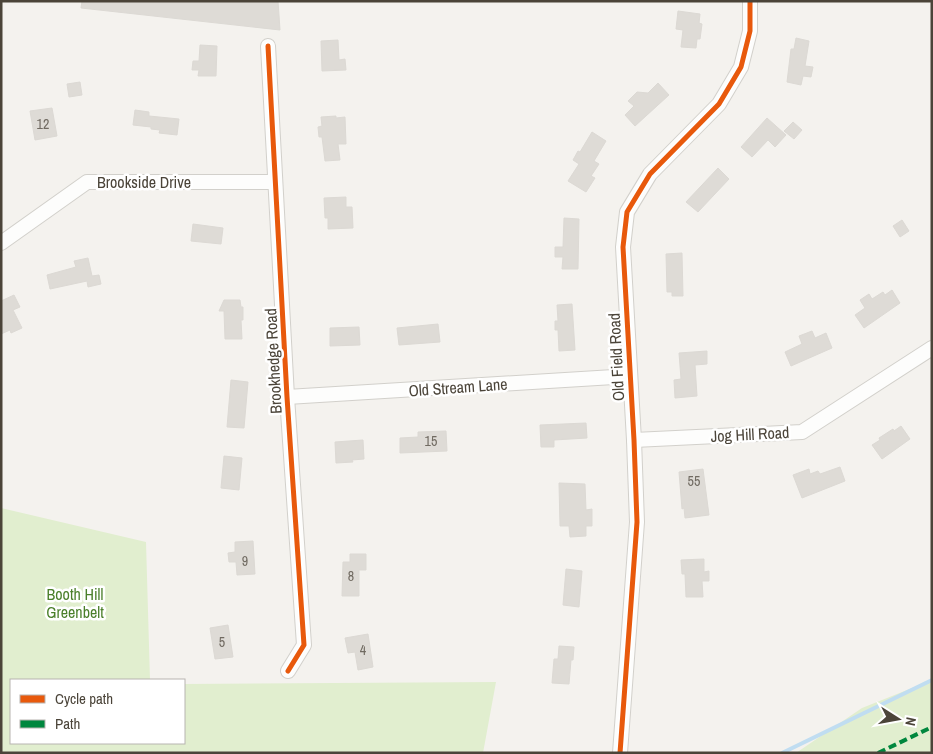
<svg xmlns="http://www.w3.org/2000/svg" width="933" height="754" viewBox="0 0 933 754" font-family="'Archivo Narrow',sans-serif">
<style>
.green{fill:#e1eecf}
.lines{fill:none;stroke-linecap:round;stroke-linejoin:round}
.stream{stroke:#c0ddf1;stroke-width:4}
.building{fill:#dedbd6;stroke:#dcd9d4}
.minor-casing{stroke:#d2d0cb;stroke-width:16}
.minor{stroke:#fdfdfc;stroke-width:14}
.quiet{stroke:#00873e;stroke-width:4;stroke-dasharray:8 4;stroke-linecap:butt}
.cycleway-casing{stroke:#fff;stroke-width:8}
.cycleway{stroke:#e8590c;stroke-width:5}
.labels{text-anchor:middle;stroke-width:5;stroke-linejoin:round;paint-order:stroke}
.number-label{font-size:14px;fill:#706a61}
.street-label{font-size:16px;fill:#4b4439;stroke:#fff}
.park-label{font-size:16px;fill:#4a7f2a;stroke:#fff}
</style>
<rect width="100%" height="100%" fill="#f4f2ee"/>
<!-- green -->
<g class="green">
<polygon points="1,508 146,542 150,680 11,680 11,743 184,743 184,684 496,682 483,753 1,753"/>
<polygon points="932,680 932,753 796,753 862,708"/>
</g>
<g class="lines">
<!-- stream -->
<polyline class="stream" points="782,753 932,680"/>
</g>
<!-- building -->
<g class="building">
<polygon points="82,1 278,1 280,30 81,8"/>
<polygon points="678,11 700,14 699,23 702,24 700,39 697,39 696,48 681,47 683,30 676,29"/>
<polygon points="796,38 809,41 805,66 813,67 811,77 803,76 801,85 787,82 791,49 794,49"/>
<polygon points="338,40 339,60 345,59 346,70 322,71 321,41"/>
<polygon points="200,45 217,46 216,76 198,76 199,70 192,70 193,61 199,61"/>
<polygon points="80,82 82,95 69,97 67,84"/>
<polygon points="658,83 669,95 635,126 625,115 634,106 628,101 637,92 648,93"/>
<polygon points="52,108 57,136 35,140 30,111"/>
<polygon points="135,110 149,112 149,116 179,119 177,135 159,133 160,130 151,129 151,127 133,125"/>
<polygon points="336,116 336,118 345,117 346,144 338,144 340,160 325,161 322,137 319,137 318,127 322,126 321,117"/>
<polygon points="767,118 786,135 775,147 768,140 752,157 741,147"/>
<polygon points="793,122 802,130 794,139 784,131"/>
<polygon points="592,132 606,141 594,161 599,164 591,176 595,178 586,192 568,181 579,164 573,160 578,151 580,152"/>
<polygon points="718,168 729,179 698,212 686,202"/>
<polygon points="346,197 346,207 352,207 353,228 328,229 328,218 325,218 324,198"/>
<polygon points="564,218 579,219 578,269 562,269 563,257 555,257 555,247 563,247"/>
<polygon points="902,220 909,231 900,237 893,226"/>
<polygon points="193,224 223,228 221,244 191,241"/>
<polygon points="682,253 683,296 672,296 672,292 667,292 666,254"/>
<polygon points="88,258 92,276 99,275 101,284 88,287 87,281 50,289 47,275 76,267 74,261"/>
<polygon points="892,290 900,303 864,328 855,315 865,308 860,300 869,294 872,299 883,292 885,295"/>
<polygon points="14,295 20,307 13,310 22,328 11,333 10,330 1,334 1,301"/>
<polygon points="224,300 240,300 241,307 243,307 243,320 241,320 242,339 225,339 224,311 219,311"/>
<polygon points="572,304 575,350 559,351 558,330 555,330 555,321 558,321 557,305"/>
<polygon points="438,324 440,342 399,345 397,328"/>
<polygon points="359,327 360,345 330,346 330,328"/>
<polygon points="812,331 815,338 826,333 832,348 791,366 785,352 802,344 799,336"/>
<polygon points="707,351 707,364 695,365 697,396 675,398 674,380 681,379 679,353"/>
<polygon points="231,380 248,382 244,428 227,427"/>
<polygon points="586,423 587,438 554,440 554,447 541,447 540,425"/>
<polygon points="901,426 910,439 882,459 872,445 880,440 879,438 893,429 894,431"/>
<polygon points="446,431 447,451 400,453 400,438 418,437 418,432"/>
<polygon points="363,440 364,459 352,460 353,462 336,463 335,442"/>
<polygon points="224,456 242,458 239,490 221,488"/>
<polygon points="840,467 845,481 802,498 793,475 809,469 810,474 818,471 820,474"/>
<polygon points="703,469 709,515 685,518 684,508 682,509 679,472"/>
<polygon points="559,483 585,484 586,510 592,509 592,526 586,526 586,536 570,537 569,526 560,526"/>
<polygon points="253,541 255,574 237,575 236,562 229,562 228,553 235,552 235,542"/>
<polygon points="350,554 366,554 366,570 359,570 359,596 342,596 343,562 350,562"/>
<polygon points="704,559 704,572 709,571 709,581 702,581 703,597 686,597 685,574 682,574 681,560"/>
<polygon points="566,569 582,571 579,607 563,605"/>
<polygon points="228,625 233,657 215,659 210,628"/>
<polygon points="368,634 373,667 358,670 355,652 348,653 345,638"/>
<polygon points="559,646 574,647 573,660 571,660 569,684 552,683 554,659 558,659"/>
</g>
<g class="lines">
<defs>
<g id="minor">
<polyline points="268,46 287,397 304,645 288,671"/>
<polyline points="1,243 87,182 275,182"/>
<polyline points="287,397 630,376"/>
<polyline points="634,440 802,432 932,348"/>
<polyline points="620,753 637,522 634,440 623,247 627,212 650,174 719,104 741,67 750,31 750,1"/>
</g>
</defs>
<!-- minor casing -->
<use href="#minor" class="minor-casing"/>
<!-- minor -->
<use href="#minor" class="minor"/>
<!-- quiet -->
<polyline class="quiet" points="878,753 932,727"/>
<defs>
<g id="cycleway">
<polyline points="268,46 287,397 304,645 288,671"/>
<polyline points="620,753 637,522 634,440 623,247 627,212 650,174 719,104 741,67 750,31 750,1"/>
</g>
</defs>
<!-- cycleway casing -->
<use href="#cycleway" class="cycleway-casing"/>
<!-- cycleway -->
<use href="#cycleway" class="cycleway"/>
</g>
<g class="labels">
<!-- number labels -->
<g class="number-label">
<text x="43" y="129">12</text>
<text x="431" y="446">15</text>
<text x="694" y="486">55</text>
<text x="245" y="566">9</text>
<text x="351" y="581">8</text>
<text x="222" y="647">5</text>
<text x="363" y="655">4</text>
</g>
<!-- street labels -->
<g class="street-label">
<text x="144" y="188">Brookside Drive</text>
<text transform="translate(616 357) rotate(-93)" y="6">Old Field Road</text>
<text transform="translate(273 361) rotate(-93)" y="6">Brookhedge Road</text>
<text transform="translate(458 387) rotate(-4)" y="6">Old Stream Lane</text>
<text transform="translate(750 434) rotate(-3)" y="6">Jog Hill Road</text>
</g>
<!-- park labels -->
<g class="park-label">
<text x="75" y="600">Booth Hill<tspan x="75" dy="18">Greenbelt</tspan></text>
</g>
</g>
<!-- border -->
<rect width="933" height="754" fill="none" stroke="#4b4439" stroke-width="5"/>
<!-- legend -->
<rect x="10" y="679" width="175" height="65" fill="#ffffff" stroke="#b7b4b0"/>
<rect x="20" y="695" width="25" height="8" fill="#e8590c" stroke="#b7b4b0"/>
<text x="55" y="704" font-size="15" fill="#4b4439">Cycle path</text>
<rect x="20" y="720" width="25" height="8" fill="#00873e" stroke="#b7b4b0"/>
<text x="55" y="729" font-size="15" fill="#4b4439">Path</text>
<!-- north arrow -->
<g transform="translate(898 719) rotate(101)" stroke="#ffffff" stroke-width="4" paint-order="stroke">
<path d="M0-4L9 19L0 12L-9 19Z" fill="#4b4439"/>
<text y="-8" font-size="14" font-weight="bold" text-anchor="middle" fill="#4b4439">N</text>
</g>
</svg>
